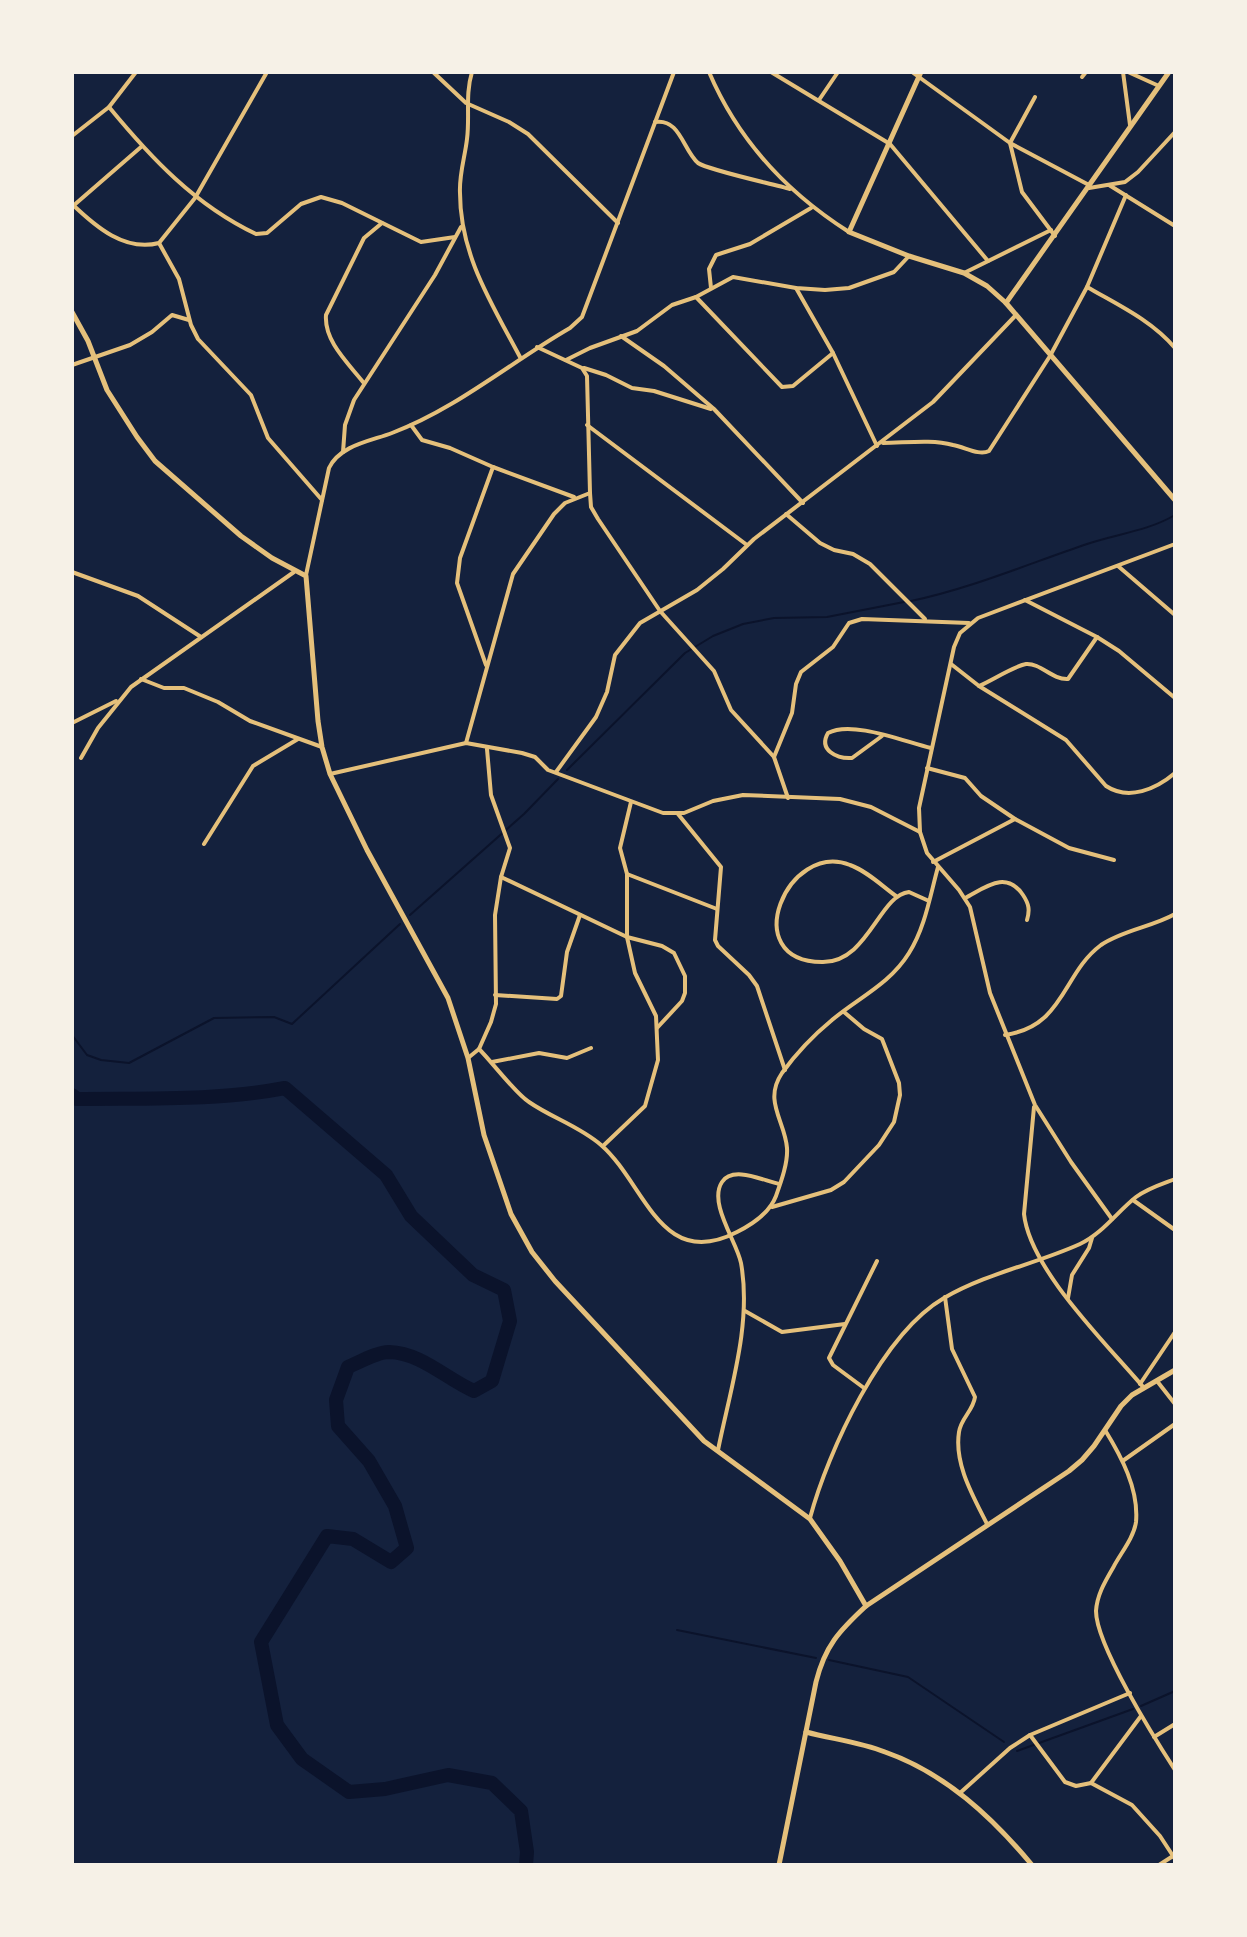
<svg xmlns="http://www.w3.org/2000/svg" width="1247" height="1937" viewBox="0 0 1247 1937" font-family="Lato,sans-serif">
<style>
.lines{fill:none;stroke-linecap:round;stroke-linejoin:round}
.stream{stroke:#0b132b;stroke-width:2}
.river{stroke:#0b132b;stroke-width:14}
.minor{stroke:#e5c07b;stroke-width:4}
.tertiary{stroke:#e5c07b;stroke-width:5}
</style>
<rect width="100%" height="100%" fill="#14213d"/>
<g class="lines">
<!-- stream -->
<g class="stream">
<path d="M911 601C972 588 1028 564 1087 544 1116 534 1148 531 1175 515"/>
<polyline points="567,770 685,653 713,636 743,624 774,618 827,617 904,602"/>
<polyline points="410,915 524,814 558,779"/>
<polyline points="72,1035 87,1055 101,1060 129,1063 214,1018 274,1017 292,1024 400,924"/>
<polyline points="677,1630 816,1658"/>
<polyline points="829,1660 908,1677 1004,1742"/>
<polyline points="1141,1706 1175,1691"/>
<polyline points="1017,1751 1133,1709"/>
</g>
<!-- river -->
<path class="river" d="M72 1095 77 1099C146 1098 217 1101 285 1088L386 1175 411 1216 473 1275 504 1290 510 1321 492 1381 474 1391C446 1379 422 1353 389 1352 377 1352 360 1362 348 1367L336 1400 338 1426 369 1461 395 1506 407 1548 391 1562 353 1539 327 1536 261 1642 277 1725 302 1759 349 1792 385 1789 448 1775 492 1783 521 1811 527 1852 526 1865"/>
<!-- minor -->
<g class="minor">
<polyline points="433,72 466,103 509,122 528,134 618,223"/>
<path d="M472 72C465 95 470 116 467 139 465 157 459 174 460 193 460 255 492 304 520 357"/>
<path d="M709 72C738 140 786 192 849 232"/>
<polyline points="771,72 890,144 988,261"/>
<polyline points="912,72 1010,143 1089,185"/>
<polyline points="1123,72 1130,125"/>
<polyline points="1128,72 1159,86"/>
<polyline points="1082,77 1086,72"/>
<polyline points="1035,97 1010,143 1022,192 1055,236"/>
<polyline points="819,100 838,72"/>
<path d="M109 107C151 158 195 205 256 234L267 233 301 204 321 197 342 203 421 242 455 237"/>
<path d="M655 122C680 118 683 150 698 163 708 170 773 184 790 189"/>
<polyline points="72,136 109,107 136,72"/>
<polyline points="1109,185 1175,226"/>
<polyline points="1089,188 1125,182 1138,172 1175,132"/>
<path d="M72 204C96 227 125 252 159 243L195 198 267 72"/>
<polyline points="73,206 141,147"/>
<polyline points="159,243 179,279 191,325 198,339 251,395 268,438 322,500"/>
<polyline points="964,273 1051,230"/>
<path d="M1087 287C1118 305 1151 320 1175 348"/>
<polyline points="711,288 709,269 716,255 750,244 811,208"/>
<polyline points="796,288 833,353 877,446"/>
<polyline points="696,297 782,387 793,386 833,353"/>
<polyline points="621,336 664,366 714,409 803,503"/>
<polyline points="537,347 582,368 587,376 590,493 591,507 598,519 660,611 714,671 731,710 774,757"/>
<polyline points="566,360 590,348 637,331 672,305 696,297 733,277 796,288 825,290 849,288 894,272 909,256"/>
<polyline points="72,365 130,345 152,332 172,315 189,320"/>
<polyline points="584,368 606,375 632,388 654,391 711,409"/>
<path d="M363 382C348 363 324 341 326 315L364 238 382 223"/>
<polyline points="411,425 422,440 450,448 493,467 574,497"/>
<polyline points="587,425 747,545"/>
<path d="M883 443C905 443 931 439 953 445 965 447 979 456 989 451L1050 356 1087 287 1126 195"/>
<polyline points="343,452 345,425 354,400 435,275 461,227"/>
<polyline points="786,514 820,543 834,550 853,554 870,564 925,619"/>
<polyline points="1118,566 1175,615"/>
<polyline points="72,572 138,596 201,637"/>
<path d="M306 575 329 468C340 445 371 441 392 433 456 409 511 362 570 328L582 317 674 72"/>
<polyline points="1025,600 1097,637 1119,651 1175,698"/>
<path d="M951 664 979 686 1066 740 1106 786C1129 801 1156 789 1175 773"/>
<polyline points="486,665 457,583 460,558 493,467"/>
<polyline points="141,679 164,688 184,688 218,702 250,721 322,747"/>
<path d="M979 686C991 681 1014 666 1026 664 1041 663 1052 680 1068 679L1097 637"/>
<polyline points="72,723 116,701"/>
<path d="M882 736 852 758C837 759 818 750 828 733 852 720 905 742 931 748"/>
<polyline points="466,743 513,574 554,514 565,503 590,493"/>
<polyline points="81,758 98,728 131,687 294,572"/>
<polyline points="927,768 965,778 981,796 1015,819 1069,848 1114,860"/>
<polyline points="556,772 596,717 607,692 615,655 640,623 697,590 723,569 754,539 933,402 1016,315"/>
<polyline points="330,774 466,743 522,753 535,757 548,770 663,813 684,813 713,801 743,795 840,799 871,807 920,832"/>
<polyline points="788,798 774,757 792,713 796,684 801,672 833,647 849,623 862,619 969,623"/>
<polyline points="678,814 721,867 715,940 718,946 749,975 757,986 785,1070"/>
<polyline points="204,844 253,766 298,739"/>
<polyline points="933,862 1015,819"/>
<polyline points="627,874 717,909"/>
<polyline points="501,877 627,937 662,946 674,953 685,976 685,993 682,1001 657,1028"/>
<path d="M896 896C882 886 867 871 850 865 788 840 736 961 822 962 868 963 879 895 909 892L929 901"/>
<path d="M965 898C986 887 1006 870 1023 895 1029 904 1030 910 1027 920"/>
<polyline points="495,995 557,999 561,996 567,952 580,915"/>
<path d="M1005 1035C1065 1026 1062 974 1101 945 1123 930 1152 927 1175 914"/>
<path d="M479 1049C492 1062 516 1094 529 1102 552 1118 579 1126 601 1145 645 1183 660 1272 737 1232 753 1224 770 1212 776 1196 781 1182 788 1163 787 1148 785 1121 763 1101 782 1073 795 1055 815 1034 832 1020 858 998 890 984 909 953 925 928 930 896 938 867"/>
<polyline points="468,1058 479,1049 491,1022 496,1004 495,915 501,877 510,848 491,795 487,749"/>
<polyline points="492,1062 539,1053 567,1058 591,1048"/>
<path d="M1034 1107 1024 1214C1030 1270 1108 1345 1144 1388"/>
<polyline points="603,1146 645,1106 658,1060 656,1016 635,973 627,937 627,874 620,848 631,802"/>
<polyline points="1133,1200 1175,1230"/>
<polyline points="772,1207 831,1190 844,1182 879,1145 894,1122 900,1095 899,1083 882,1039 864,1029 844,1012"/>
<polyline points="1112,1219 1071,1162 1035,1105 990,993 970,907 959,890 927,853 920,832 919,808 954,647 960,633 978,618 1175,544"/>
<path d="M945 1297 952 1349 975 1397C973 1411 961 1418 959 1432 954 1464 973 1496 987 1524"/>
<polyline points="1068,1298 1072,1275 1089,1248 1092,1238"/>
<polyline points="745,1311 782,1332 845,1324"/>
<polyline points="1157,1381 1175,1404"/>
<polyline points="1140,1384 1175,1332"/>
<polyline points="864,1388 833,1365 829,1358 877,1261"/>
<path d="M1105 1430C1121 1456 1139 1489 1136 1522 1134 1537 1121 1553 1114 1566 1106 1580 1097 1594 1096 1611 1096 1645 1155 1739 1175 1770"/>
<path d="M718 1450C730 1390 752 1324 741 1263 737 1242 708 1203 722 1182 733 1165 764 1181 779 1184"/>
<polyline points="1124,1460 1175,1424"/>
<path d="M810 1518C828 1451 882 1334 944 1298 987 1273 1036 1264 1080 1244 1103 1233 1117 1212 1136 1197 1148 1188 1162 1184 1175 1179"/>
<polyline points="1030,1735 1065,1782 1076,1786 1091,1783 1132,1805 1160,1836 1175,1859"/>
<polyline points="1154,1737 1175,1724"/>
<polyline points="1091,1783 1141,1716"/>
<polyline points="960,1793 1010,1748 1030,1735 1130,1693"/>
<polyline points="1159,1865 1173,1856"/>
</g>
<!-- tertiary -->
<g class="tertiary">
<polyline points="921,72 849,232 909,256 964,273 987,286 1006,303 1175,500"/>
<polyline points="1006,303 1169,72"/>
<polyline points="72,312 88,341 107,390 137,437 155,461 241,536 272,558 306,576 318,721 322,747 330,774 367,850 448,998 468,1058 484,1135 511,1214 532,1252 555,1281 704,1441 810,1519 840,1561 866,1606"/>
<path d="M806 1732C832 1739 860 1742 885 1752 945 1773 992 1817 1032 1865"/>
<path d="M779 1865 816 1682C825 1646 839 1631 866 1606L1069 1471 1082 1460 1094 1446 1121 1406 1132 1395 1175 1370"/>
</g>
</g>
<!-- border -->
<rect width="1247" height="1937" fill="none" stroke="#f6f1e7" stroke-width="148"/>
</svg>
